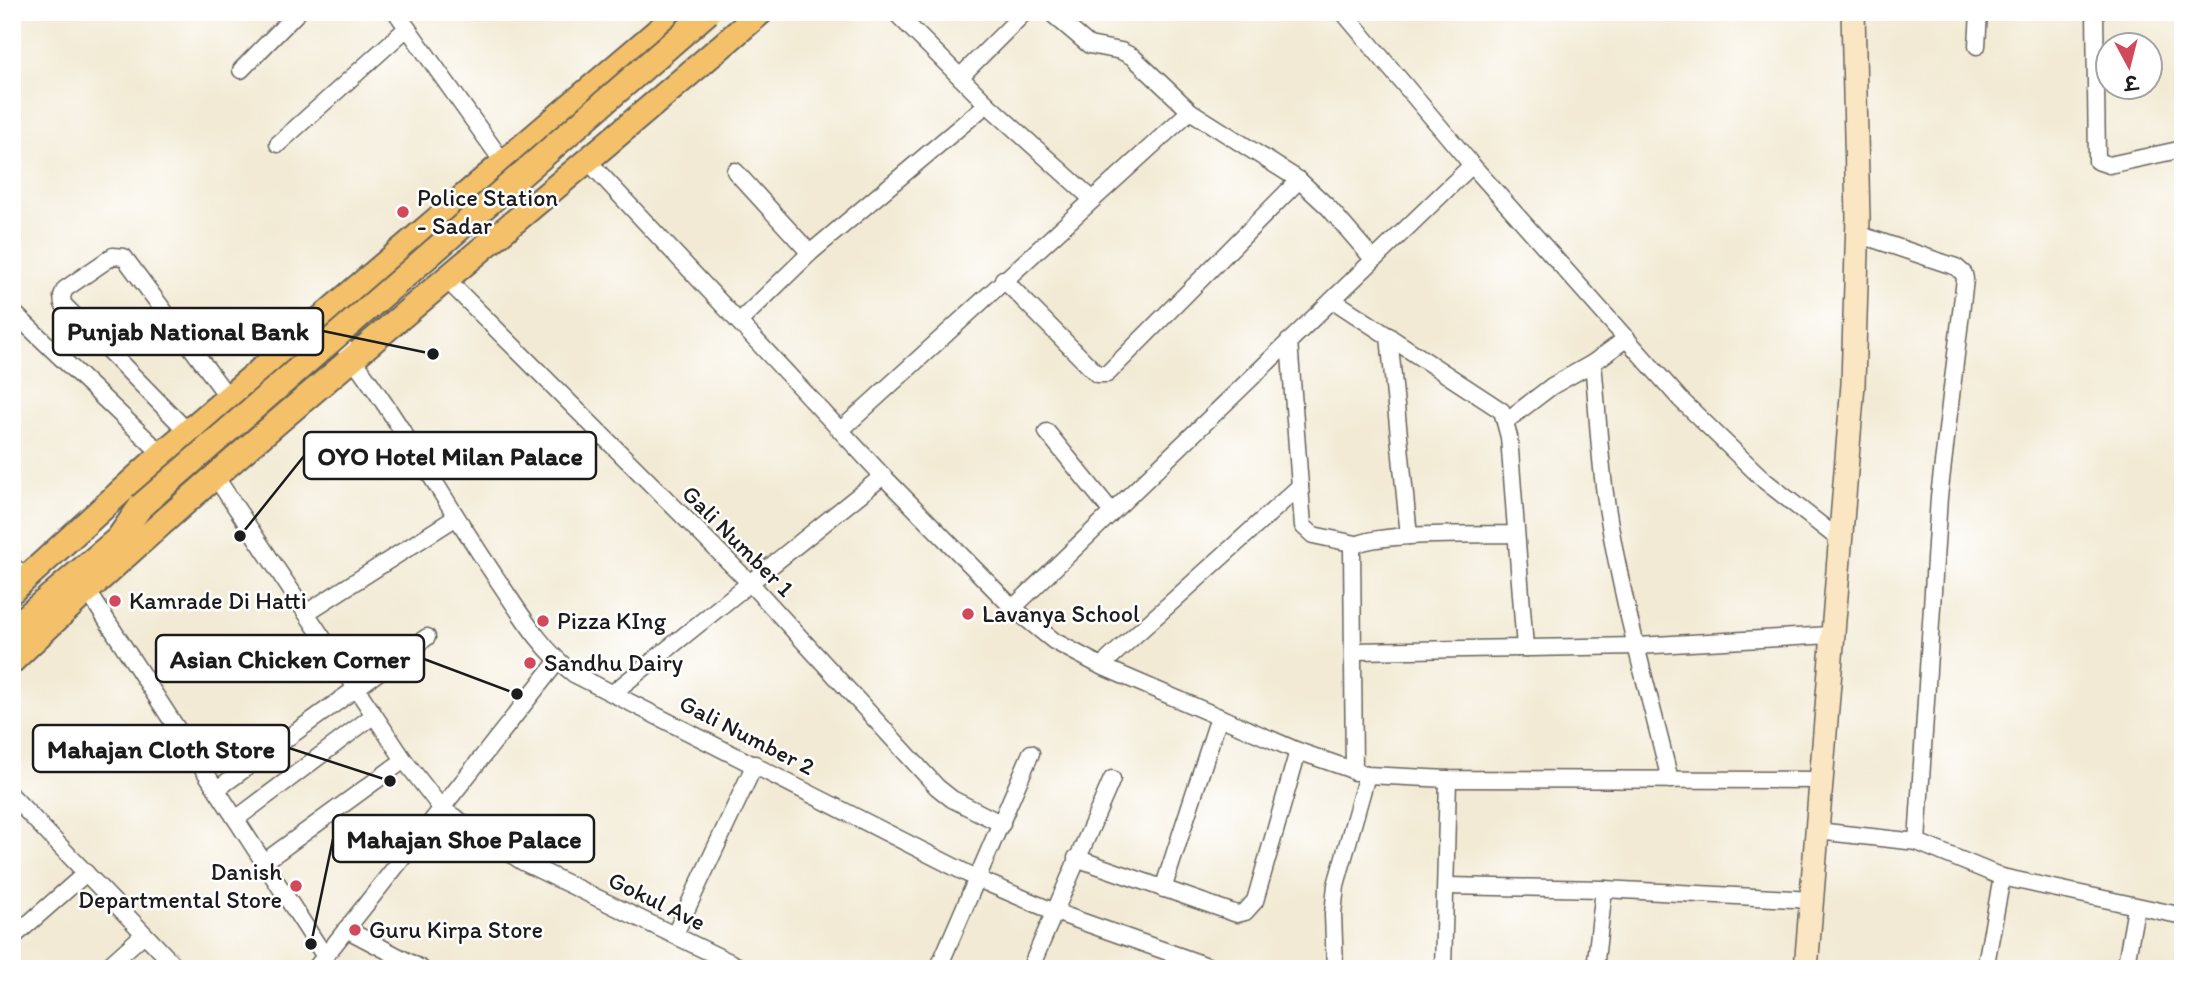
<svg xmlns="http://www.w3.org/2000/svg" width="2195" height="981" viewBox="0 0 2195 981" font-family="Itim,'Playpen Sans Deva',sans-serif">
<style>
.lines{fill:none;stroke-linecap:round;stroke-linejoin:round}
.street-casing{stroke:#67645c;stroke-width:19}
.secondary-casing{stroke:#67645c;stroke-width:26}
.primary-casing{stroke:#67645c;stroke-width:28}
.street{stroke:#fff;stroke-width:16}
.secondary{stroke:#fbe6c3;stroke-width:23}
.primary{stroke:#f4c16a;stroke-width:24}
.primary-bridge-casing{stroke:#67645c;stroke-width:28;stroke-linecap:butt}
.primary-bridge{stroke:#f4c16a;stroke-width:24}
.poi-dot{fill:#d1495b;stroke:#fff;stroke-width:2.5}
.labels{text-anchor:middle;stroke-width:5;stroke-linejoin:round;paint-order:stroke}
.poi-label{font-size:24px;fill:#1c1c1c;stroke:#fff;text-anchor:start}
.street-label{font-size:24px;fill:#1c1c1c;stroke:#fff}
.leader{fill:none;stroke:#1c1c1c;stroke-width:2.5}
.callout-dot{fill:#1c1c1c;stroke:#fff;stroke-width:2.5}
.callout{fill:#fff;stroke:#1c1c1c;stroke-width:2.5}
.callout-label{font-size:26px;text-anchor:middle;font-weight:bold;fill:#1c1c1c}
</style>
<rect width="100%" height="100%" fill="#fff"/>
<filter id="ink" filterUnits="userSpaceOnUse"><feTurbulence type="fractalNoise" baseFrequency=".0143" numOctaves="2"/><feDisplacementMap in="SourceGraphic" scale="14" xChannelSelector="R" yChannelSelector="G"/><feConvolveMatrix kernelMatrix="1 2 1 2 8 2 1 2 1" color-interpolation-filters="sRGB"/></filter>
<filter id="wash" filterUnits="userSpaceOnUse"><feTurbulence type="fractalNoise" baseFrequency=".00686" numOctaves="4" result="noise"/><feDisplacementMap in="SourceGraphic" scale="28" xChannelSelector="R" yChannelSelector="G"/><feGaussianBlur stdDeviation="1.57" result="paint"/><feColorMatrix in="noise" values="0 0 0 0 0 0 0 0 0 0 0 0 0 0 0 0 0 1.4 0 .05"/><feComposite in="paint" operator="in"/></filter>
<g filter="url(#wash)">
<rect width="100%" height="100%" fill="#f2ead4"/>
</g>
<g filter="url(#ink)">
<g class="lines">
<defs>
<g id="street">
<polyline points="396,12 503,162"/>
<polyline points="895,12 987,104"/>
<polyline points="1050,12 1089,45 1121,51 1133,57 1190,111 1299,180 1329,208 1373,259"/>
<polyline points="1343,12 1472,165 1680,399 1765,481 1840,540"/>
<polyline points="2095,12 2097,161 2109,165 2183,149"/>
<polyline points="1977,46 1979,12"/>
<polyline points="241,70 298,12"/>
<polyline points="960,77 1025,12"/>
<polyline points="278,144 407,28"/>
<polyline points="589,162 883,476 1013,608 1054,641 1101,666 1298,751 1367,775 1448,779 1819,780"/>
<polyline points="735,171 810,253"/>
<polyline points="1858,234 1956,267 1964,274 1965,279 1939,497 1917,842"/>
<polyline points="1003,279 1097,374 1107,374 1299,180"/>
<polyline points="447,280 751,584 937,787 952,799 1002,824"/>
<polyline points="1333,300 1502,411 1509,437 1525,648"/>
<polyline points="12,311 162,454"/>
<polyline points="739,322 810,253 987,104 1092,199"/>
<path d="M330 329C393 407 441 497 497 579 520 613 541 649 574 674L978 879 1055 912 1216 969"/>
<polyline points="1389,336 1409,536"/>
<path d="M1627 338 1593 363C1598 411 1599 460 1607 507 1621 599 1648 689 1670 780"/>
<polyline points="1289,341 1303,526 1313,535 1356,544"/>
<polyline points="1506,421 1552,386 1593,363"/>
<polyline points="842,429 1190,111"/>
<polyline points="1047,432 1111,511"/>
<polyline points="189,433 63,304 62,296 65,289 113,256 124,257 228,397"/>
<polyline points="215,476 404,760 442,809 523,862 744,969"/>
<polyline points="12,565 27,579"/>
<polyline points="87,590 324,955"/>
<polyline points="1013,608 1472,165"/>
<polyline points="306,613 455,518"/>
<polyline points="1355,651 1637,646 1831,635"/>
<polyline points="1101,666 1300,486"/>
<polyline points="614,692 883,476"/>
<path d="M1354 772 1352 548C1367 531 1486 535 1514 534"/>
<polyline points="217,789 427,637"/>
<polyline points="12,796 178,969"/>
<polyline points="236,819 374,715"/>
<polyline points="1817,831 1917,842 2002,877 2183,916"/>
<polyline points="1076,858 1237,914 1245,912 1255,901 1298,751"/>
<polyline points="264,862 404,760"/>
<polyline points="1446,886 1604,889 1812,900"/>
<polyline points="1163,889 1219,717"/>
<polyline points="346,929 422,969"/>
<polyline points="675,934 755,764"/>
<polyline points="12,938 86,873"/>
<polyline points="105,969 144,934"/>
<polyline points="315,969 557,662"/>
<polyline points="938,969 1031,753"/>
<polyline points="1030,969 1112,779"/>
<polyline points="1335,969 1333,914 1336,885 1367,775"/>
<polyline points="1443,969 1448,779"/>
<polyline points="1595,969 1604,889"/>
<polyline points="1985,969 2002,877"/>
<polyline points="2125,969 2136,908"/>
</g>
<polyline id="secondary" points="1806,969 1853,384 1858,218 1853,12"/>
<g id="primary">
<polyline points="12,591 162,454 680,12"/>
<polyline points="12,629 118,539 141,506"/>
<path d="M12 661C251 433 512 229 761 12"/>
</g>
</defs>
<!-- street casing -->
<use href="#street" class="street-casing"/>
<!-- secondary casing -->
<use href="#secondary" class="secondary-casing"/>
<!-- primary casing -->
<use href="#primary" class="primary-casing"/>
<!-- street -->
<use href="#street" class="street"/>
<!-- secondary -->
<use href="#secondary" class="secondary"/>
<!-- primary -->
<use href="#primary" class="primary"/>
<defs>
<polyline id="primary-bridge" points="141,506 708,12"/>
</defs>
<!-- primary-bridge casing -->
<use href="#primary-bridge" class="primary-bridge-casing"/>
<!-- primary-bridge -->
<use href="#primary-bridge" class="primary-bridge"/>
</g>
</g>
<!-- markers -->
<g class="poi-dot">
<circle cx="403" cy="212" r="7"/>
<circle cx="115" cy="601" r="7"/>
<circle cx="968" cy="614" r="7"/>
<circle cx="543" cy="621" r="7"/>
<circle cx="530" cy="663" r="7"/>
<circle cx="296" cy="886" r="7"/>
<circle cx="355" cy="930" r="7"/>
</g>
<g class="labels">
<!-- poi labels -->
<g class="poi-label">
<text x="417" y="206">Police Station<tspan x="417" dy="28">- Sadar</tspan></text>
<text x="129" y="609">Kamrade Di Hatti</text>
<text x="982" y="622">Lavanya School</text>
<text x="557" y="629">Pizza KIng</text>
<text x="544" y="671">Sandhu Dairy</text>
<text x="282" y="880" text-anchor="end">Danish<tspan x="282" dy="28">Departmental Store</tspan></text>
<text x="369" y="938">Guru Kirpa Store</text>
</g>
<!-- street labels -->
<g class="street-label">
<text transform="translate(738 541) rotate(45)" y="8">Gali Number 1</text>
<text transform="translate(747 735) rotate(27)" y="8">Gali Number 2</text>
<text transform="translate(657 901) rotate(26)" y="8">Gokul Ave</text>
</g>
</g>
<!-- callouts -->
<path class="leader" d="M433 354L323 331M240 536L304 456M517 694L424 659M390 781L289 748M311 944L333 839"/>
<g class="callout-dot">
<circle cx="433" cy="354" r="7"/>
<circle cx="240" cy="536" r="7"/>
<circle cx="517" cy="694" r="7"/>
<circle cx="390" cy="781" r="7"/>
<circle cx="311" cy="944" r="7"/>
</g>
<g class="callout">
<rect x="53" y="308" width="270" height="47" rx="7"/>
<rect x="304" y="432" width="292" height="47" rx="7"/>
<rect x="156" y="635" width="268" height="47" rx="7"/>
<rect x="33" y="725" width="256" height="47" rx="7"/>
<rect x="333" y="815" width="261" height="47" rx="7"/>
</g>
<g class="callout-label">
<text x="188" y="340">Punjab National Bank</text>
<text x="450" y="465">OYO Hotel Milan Palace</text>
<text x="290" y="668">Asian Chicken Corner</text>
<text x="161" y="758">Mahajan Cloth Store</text>
<text x="464" y="848">Mahajan Shoe Palace</text>
</g>
<!-- margin -->
<rect width="2195" height="981" fill="none" stroke="#fff" stroke-width="42"/>
<!-- north arrow -->
<g transform="translate(2129 66) rotate(173)"><circle r="33" fill="#ffffff" stroke="#a4a4a4" stroke-width="2"/>
<path d="M0-5L12 26L0 18L-12 26Z" fill="#d1495b"/>
<text y="-10" font-size="19" font-weight="bold" text-anchor="middle" fill="#1c1c1c">उ</text>
</g>
</svg>
